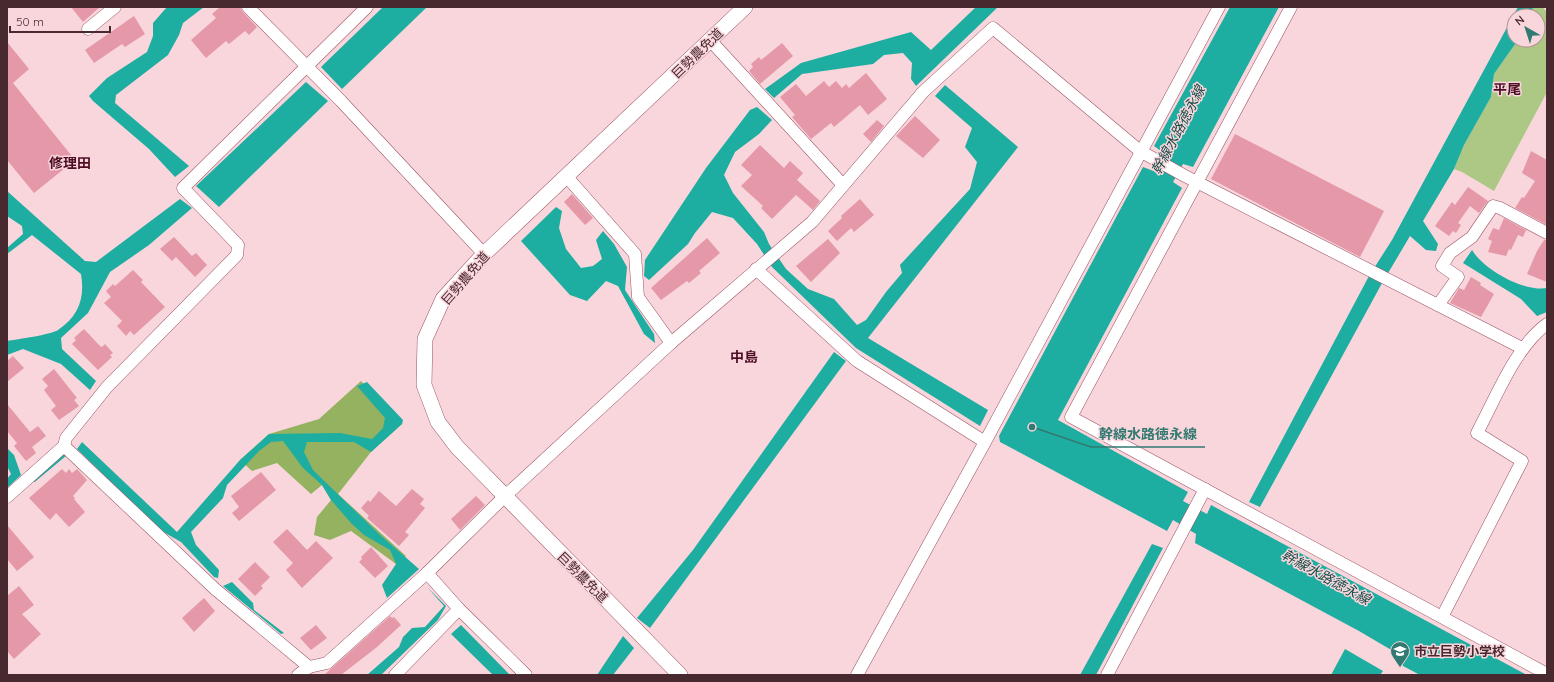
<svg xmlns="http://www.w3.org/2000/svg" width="1554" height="682" viewBox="0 0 1554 682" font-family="Quicksand,'Noto Sans JP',sans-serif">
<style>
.green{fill:#adc784}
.forest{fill:#94b260}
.water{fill:#1eada1}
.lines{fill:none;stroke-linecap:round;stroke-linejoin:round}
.stream{stroke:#1eada1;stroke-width:4}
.building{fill:#e598a8}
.minor-casing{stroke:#995263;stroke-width:13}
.tertiary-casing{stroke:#995263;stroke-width:16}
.minor{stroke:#fff;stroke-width:12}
.tertiary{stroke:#fff;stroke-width:15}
.labels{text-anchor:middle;stroke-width:3;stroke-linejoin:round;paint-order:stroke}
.street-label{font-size:13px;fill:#492930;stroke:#f8d6dc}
.poi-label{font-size:13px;font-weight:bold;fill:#492930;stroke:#f8d6dc;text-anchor:start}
.neighbourhood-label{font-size:14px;font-weight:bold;fill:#4d0d23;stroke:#f8d6dc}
.water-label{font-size:14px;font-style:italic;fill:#164d48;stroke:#f8d6dc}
.leader{fill:none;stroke:#327971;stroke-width:1.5}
.callout-dot{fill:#327971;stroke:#f8d6dc;stroke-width:1.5}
.callout-label{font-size:14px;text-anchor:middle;font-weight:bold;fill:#327971;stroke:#f8d6dc;stroke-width:3;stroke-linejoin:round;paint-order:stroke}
</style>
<rect width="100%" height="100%" fill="#f8d6dc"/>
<!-- green -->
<polygon class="green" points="1543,7 1547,13 1547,92 1494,191 1462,172 1454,169 1464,145 1491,97 1494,74 1518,40 1538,40 1538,16 1529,16 1533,8"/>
<!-- forest -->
<polygon class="forest" points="361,381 402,424 371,452 338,494 406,556 396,564 351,531 330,540 314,535 317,517 331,500 322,485 311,494 277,463 252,471 240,460 269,434 319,419"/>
<!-- water -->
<g class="water">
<polygon points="167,7 204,7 183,23 179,35 168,55 116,95 115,103 189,166 175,177 149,149 93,101 89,96 107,78 147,52 153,36 153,23"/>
<polygon points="383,7 427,7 342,89 321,67"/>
<polygon points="976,7 998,7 916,86 911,79 912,63 903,53 884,55 873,64 802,74 774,98 765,89 801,63 911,32 931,50"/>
<polygon points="1230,7 1279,7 1193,167 1183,164 1173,182 1182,188 1058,420 1188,492 1183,501 1207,514 1211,505 1527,675 1420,675 1403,666 1393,651 1359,631 1195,543 1196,534 1173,520 1167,531 1000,442 999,436 1143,167 1156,172 1164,153 1154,146"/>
<polygon points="1518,7 1536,7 1533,8 1529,16 1514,16 1514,40 1518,40 1494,74 1491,97 1464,145 1454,169 1423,221 1438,244 1436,251 1426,250 1410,236 1381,285 1260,507 1249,502 1369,276 1392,240"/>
<polygon points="306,82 328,101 219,207 196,186"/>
<polygon points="945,85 1018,147 868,338 988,410 980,426 856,348 772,267 757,244 733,218 712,212 695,233 688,244 649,280 644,276 645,260 706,168 750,110 757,107 772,120 759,134 735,152 724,175 733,193 764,232 769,244 786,269 808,289 834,299 857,325 866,320 886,292 902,273 900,265 970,189 977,162 965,147 972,128 935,96"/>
<path d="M7 191 85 261 96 262 180 199 192 208 149 245 110 272 88 313 61 338 62 349 96 381 90 390 61 364 23 349 7 355V341C18 339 50 335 58 330 79 316 85 298 81 274L32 235 7 254V248L23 234 22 226 7 216Z"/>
<polygon points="556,207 562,211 559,228 566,249 581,268 593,266 602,259 596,240 603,231 614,244 627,267 625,290 654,334 655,343 644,334 618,286 606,281 587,301 570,295 521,241"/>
<path d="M1472 250C1484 270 1524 292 1547 288V312L1537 316 1521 299 1463 263Z"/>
<polygon points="834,352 846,361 650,628 637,618 693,550"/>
<polygon points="367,382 403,420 402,424 371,452 354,442 307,442 304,452 313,470 379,534 419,569 387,598 382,585 396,564 390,550 364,535 351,523 331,500 322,485 303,468 283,441 271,442 259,451 227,485 223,498 191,532 196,545 219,570 218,578 214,577 181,542 160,530 77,449 82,442 177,532 240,460 269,434 340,433 372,439 383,428 385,418 357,386"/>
<polygon points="7,448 14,455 21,475 7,488 7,479 11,474 7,466"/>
<polygon points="1152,544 1163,548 1096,675 1080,675"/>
<polygon points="232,582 253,603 254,610 284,633 281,634 223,586"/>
<polygon points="427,587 446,606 438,620 381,675 367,675 399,647 403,637 412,628 425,627 444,606"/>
<polygon points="461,625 510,675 493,675 451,634"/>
<polygon points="623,636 634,648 613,675 597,675"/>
<polygon points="1345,649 1383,671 1380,675 1331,675"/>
</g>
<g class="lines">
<!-- stream -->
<polyline class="stream" points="34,480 64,455"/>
</g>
<!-- building -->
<g class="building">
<polygon points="71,7 100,7 83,22"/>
<polygon points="220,7 240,7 243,12 257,27 249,35 245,31 229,44 226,41 206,58 191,40 216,18 212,14"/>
<polygon points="134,16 145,34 125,47 122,44 94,63 85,50"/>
<polygon points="7,42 29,69 13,83 75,160 34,193 7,160"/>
<polygon points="782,43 793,56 760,84 749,71 753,67 751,64 759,57 761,60"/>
<polygon points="866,73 887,99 868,115 860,105 834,127 831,123 811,139 792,117 795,115 780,97 796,84 806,96 824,81 829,87 836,81 842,88 846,84 849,88"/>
<polygon points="915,116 940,140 923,158 896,136"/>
<polygon points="877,120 884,126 871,142 863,134"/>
<polygon points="1235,134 1384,211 1360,257 1211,179"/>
<polygon points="760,145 784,168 790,161 803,173 797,180 820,201 813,210 796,195 772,219 761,208 763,206 741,186 752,175 741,165"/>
<polygon points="1531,151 1547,160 1547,225 1515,208 1522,197 1524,198 1535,181 1522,173"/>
<polygon points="1468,187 1488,201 1479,213 1470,206 1458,223 1461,225 1456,233 1453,231 1449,236 1435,226 1452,202 1455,205"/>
<polygon points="572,194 593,218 585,225 564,202"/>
<polygon points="860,199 874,215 854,232 851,228 837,241 828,231 842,218 841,216"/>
<polygon points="1504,218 1526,230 1523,237 1518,235 1511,250 1509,249 1506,256 1488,252 1492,241 1488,239 1493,228 1499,230"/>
<polygon points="174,237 192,256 196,253 207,265 195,277 176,257 172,261 160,249"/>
<polygon points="707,238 720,253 699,271 701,273 689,283 687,281 661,300 651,288"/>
<polygon points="828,239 840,253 811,282 796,266"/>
<polygon points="1544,240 1547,240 1547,282 1527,274 1537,251"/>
<polygon points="133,270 143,280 141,282 165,307 134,335 130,331 126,336 117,326 122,321 104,303 111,297 106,291 113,284 115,286"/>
<polygon points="1471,277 1481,283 1480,285 1494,294 1481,317 1450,303 1459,288 1464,290"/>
<polygon points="84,329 100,346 102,347 105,344 113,353 110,355 112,357 98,370 72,344 76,340 74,338"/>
<polygon points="13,356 24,368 7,382 7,361"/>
<polygon points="54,369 77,398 74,400 79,406 59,420 51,410 56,406 44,390 48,386 42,379"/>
<polygon points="7,404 30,432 38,426 46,436 32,447 36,453 26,461 14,446 17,443 7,431"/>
<polygon points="62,469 66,473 69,469 72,473 77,469 87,480 73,496 75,498 74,499 85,512 69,527 56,513 50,520 29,498"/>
<polygon points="261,472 276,490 239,521 232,513 239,507 231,496"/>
<polygon points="412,489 424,499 420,504 425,508 405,532 409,535 399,546 367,518 369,516 361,508 368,500 370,502 379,491 396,506"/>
<polygon points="476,496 485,505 460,530 451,519"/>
<polygon points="7,525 34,557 17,571 7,559"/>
<polygon points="287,529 307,550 316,541 333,558 302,588 286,570 293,563 273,542"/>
<polygon points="371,547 388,566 375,578 359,562 362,559 361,557"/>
<polygon points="255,562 270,577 261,586 263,588 255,596 238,579"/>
<polygon points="19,586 34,605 22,614 41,634 14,659 7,651 7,596"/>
<polygon points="204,598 215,611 194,632 182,618"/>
<polygon points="390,616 392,618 394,617 401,625 377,647 341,675 324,675"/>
<polygon points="316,625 327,638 311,650 300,638"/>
</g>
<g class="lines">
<defs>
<g id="minor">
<polyline points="248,7 341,101 484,254"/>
<polyline points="1291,7 1071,417 1547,674"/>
<polyline points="88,29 115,7"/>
<polyline points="710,40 843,185"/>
<polyline points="567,177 635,254 638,297 671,343"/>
<polyline points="756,269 857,361 985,442"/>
<polyline points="1438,305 1458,277 1442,266 1450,253 1472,237 1493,206 1500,208 1547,233"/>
<polyline points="64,446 215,589 309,667 327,663 427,573 504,497 671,343 812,222 923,92 993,28 1140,151 1185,176 1522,348"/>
<polyline points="7,497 64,446 66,438 107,387 237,255 238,245 183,188 367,7"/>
<polyline points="427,573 459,609 526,675"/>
<path d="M1442 617 1522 461 1477 433C1496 398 1515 347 1547 324"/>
<polyline points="298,675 309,667"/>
<polyline points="395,675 459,609"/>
<polyline points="857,675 985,442 1219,7"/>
<polyline points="1107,675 1205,489"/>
</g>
<polyline id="tertiary" points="680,675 457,447 438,422 424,385 425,339 443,299 484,254 745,7"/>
</defs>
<!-- minor casing -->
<use href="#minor" class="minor-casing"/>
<!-- tertiary casing -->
<use href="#tertiary" class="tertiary-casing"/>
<!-- minor -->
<use href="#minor" class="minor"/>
<!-- tertiary -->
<use href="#tertiary" class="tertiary"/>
</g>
<!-- icons -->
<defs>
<symbol id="school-pin" viewBox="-11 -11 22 30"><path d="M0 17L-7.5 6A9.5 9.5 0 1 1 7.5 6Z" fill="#327971" stroke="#f8d6dc"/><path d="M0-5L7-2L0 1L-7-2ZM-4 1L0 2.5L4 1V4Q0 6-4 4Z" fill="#fff"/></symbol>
</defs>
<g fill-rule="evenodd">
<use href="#school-pin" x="1389" y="640" width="22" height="30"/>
</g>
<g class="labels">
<!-- street labels -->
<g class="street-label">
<text transform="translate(697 53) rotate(-44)" y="5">巨勢農免道</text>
<text transform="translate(465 278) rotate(-49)" y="5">巨勢農免道</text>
<text transform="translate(583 577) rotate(45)" y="5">巨勢農免道</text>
</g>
<!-- poi labels -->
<g class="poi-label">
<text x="1414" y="656">市立巨勢小学校</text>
</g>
<!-- neighbourhood labels -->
<g class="neighbourhood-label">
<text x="1507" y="94">平尾</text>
<text x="70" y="168">修理田</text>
<text x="744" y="362">中島</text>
</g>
<!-- water labels -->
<g class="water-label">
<text transform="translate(1178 130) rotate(-62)" y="5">幹線水路徳永線</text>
<text transform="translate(1326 577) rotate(29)" y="5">幹線水路徳永線</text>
</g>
</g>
<!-- callouts -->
<path class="leader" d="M1032 427L1091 447H1205"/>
<circle class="callout-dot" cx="1032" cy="427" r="4"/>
<g class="callout-label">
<text x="1148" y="439">幹線水路徳永線</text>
</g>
<!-- border -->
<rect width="1554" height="682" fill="none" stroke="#492930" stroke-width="16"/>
<!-- north arrow -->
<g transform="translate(1526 28) rotate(321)"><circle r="19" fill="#f8d6dc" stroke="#b29197"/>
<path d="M0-3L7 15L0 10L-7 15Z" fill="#327971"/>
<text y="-6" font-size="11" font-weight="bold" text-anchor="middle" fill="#492930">N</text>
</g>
<!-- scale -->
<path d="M10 26v6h100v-6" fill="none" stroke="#492930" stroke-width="2"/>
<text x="16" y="26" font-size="12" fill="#492930" stroke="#f8d6dc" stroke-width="3" paint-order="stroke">50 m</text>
</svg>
